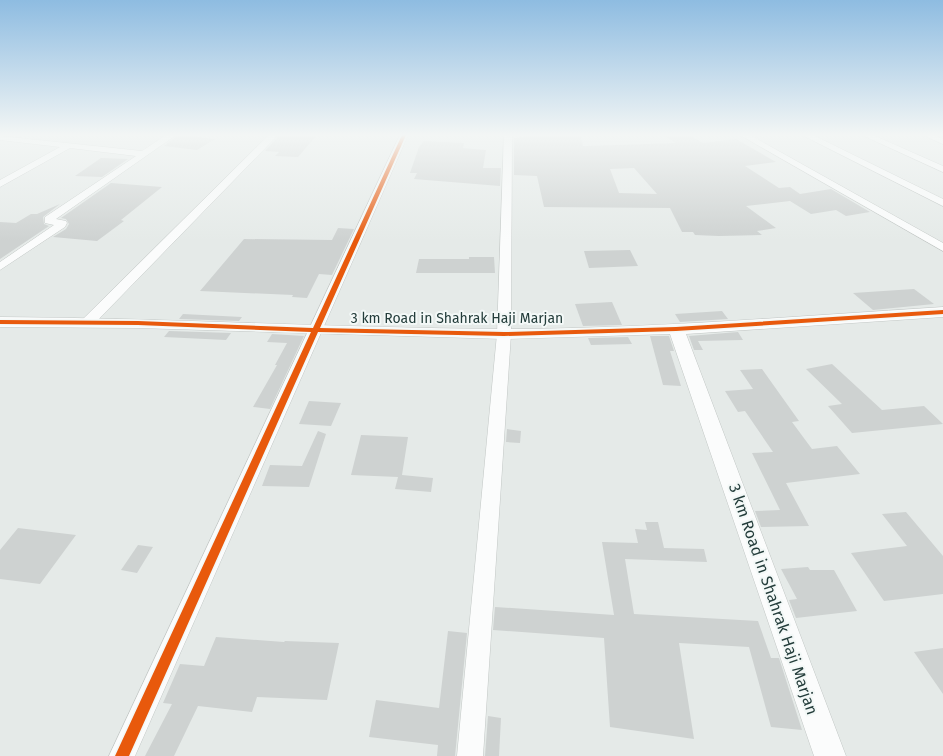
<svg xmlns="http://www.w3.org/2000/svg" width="943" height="756" viewBox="0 0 943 756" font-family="'Fira Sans',sans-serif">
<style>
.building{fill:#ced2d1;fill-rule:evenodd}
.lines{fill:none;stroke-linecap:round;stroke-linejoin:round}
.minor-casing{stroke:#c2c7c5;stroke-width:1}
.tertiary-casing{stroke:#c2c7c5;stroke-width:1}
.minor{fill:#fbfcfc;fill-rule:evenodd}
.tertiary{fill:#fbfcfc;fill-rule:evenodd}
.cycleway-casing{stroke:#f3f8f7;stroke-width:3}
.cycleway{fill:#e8590c;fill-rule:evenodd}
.labels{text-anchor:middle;stroke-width:4;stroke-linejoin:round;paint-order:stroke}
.street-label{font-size:14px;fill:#233c3a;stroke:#f3f8f7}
.near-street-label{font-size:16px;fill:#233c3a;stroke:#f3f8f7}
</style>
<rect width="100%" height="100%" fill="#e5eae8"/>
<!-- building -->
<g class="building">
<polygon points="178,135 179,135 215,139 197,150 164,146"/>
<polygon points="280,135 293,136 317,135 298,157 275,156 279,152 265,151"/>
<path d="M548 135 581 136 583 146H586L676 143 663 135H689L703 143 736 139 776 162 745 166 779 188 790 187 800 194 831 189 870 212 846 216 836 210 811 214 790 201 746 206 776 228 757 231 762 235 719 236 695 235 693 232H682L670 208 544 207 537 176 514 175V138ZM634 168 657 194 619 193 610 169Z"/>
<polygon points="424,141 464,143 463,148 486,150 483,168 501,168 500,186 414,179 417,173 410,173 419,147"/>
<polygon points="101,158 128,159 102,177 75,176"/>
<polygon points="111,183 162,187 121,220 124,221 97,241 53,237 66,229 69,224 66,219 61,218"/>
<polygon points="60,204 43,217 44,224 49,226 0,259 0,222 16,223 31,214 37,214"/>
<polygon points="338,228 354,229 332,275 319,274 307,298 292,297 293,295 200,291 244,239 332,240"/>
<polygon points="630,250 638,266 589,268 584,251"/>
<polygon points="469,257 494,257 495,273 416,273 419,259 469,259"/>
<polygon points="914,289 934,304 873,310 853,293"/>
<polygon points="612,302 622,325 583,326 575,304"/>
<polygon points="722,311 728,319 680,322 675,314"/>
<polygon points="183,314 242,317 239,321 179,319"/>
<polygon points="169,331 231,333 226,340 164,337"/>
<polygon points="738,332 743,340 698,341 703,350 694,350 689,336"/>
<polygon points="272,334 304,336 270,409 253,407 277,365 275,365 287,343 267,342"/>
<polygon points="650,336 669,336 674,351 670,351 681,386 663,385"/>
<polygon points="628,337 632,344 591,345 588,338"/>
<polygon points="832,364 882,410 924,406 943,424 852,433 828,406 842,404 806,369"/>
<polygon points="762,369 799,421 792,422 812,449 837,446 860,474 786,483 809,526 761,527 755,511 780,510 752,453 773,452 745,411 738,412 725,391 753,389 740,370"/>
<polygon points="309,401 341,403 331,426 299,424"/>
<polygon points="507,429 521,431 520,443 506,442"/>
<polygon points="318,431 326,434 309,487 262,486 270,465 302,466"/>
<polygon points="361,435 408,437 402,475 433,478 431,492 395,489 398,477 351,475"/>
<polygon points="906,512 943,556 943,594 884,601 851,553 907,546 882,514"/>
<polygon points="645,522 658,522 664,548 704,549 707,562 625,559 634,614 758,621 771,658 779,658 802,730 771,727 749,647 679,643 694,739 610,727 604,638 493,630 495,607 614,615 602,542 638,543 635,529 647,530"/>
<polygon points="18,528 76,535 40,584 0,579 0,550"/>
<polygon points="138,545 153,547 137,573 121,570"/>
<polygon points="808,567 810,570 834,570 857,611 796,618 789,600 797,599 781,569"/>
<polygon points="448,631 467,633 455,756 437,756 438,745 369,737 376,700 439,708"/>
<polygon points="216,637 284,642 285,641 339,643 327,700 257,697 252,712 198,706 174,756 145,756 172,704 163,703 180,664 204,666"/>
<polygon points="943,648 943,694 914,652"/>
<polygon points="488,716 501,718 499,756 485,756"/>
</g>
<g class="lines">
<defs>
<g id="minor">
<polygon points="166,135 176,135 56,219 66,221 67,223 65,227 0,270 0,262 54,225 45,223 45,217 136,156 70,148 0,187 0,180 60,147 0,140 0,136 142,151"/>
<polygon points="269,135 278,135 93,325 83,325 81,322 83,319"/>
<polygon points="400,135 408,135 135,756 109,756"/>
<polygon points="504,135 512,135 511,334 483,756 457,756 497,334"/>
<polygon points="740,135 750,135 943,243 943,251"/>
<polygon points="802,135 813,135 943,199 943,206"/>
<polygon points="862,135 873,135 943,166 943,172"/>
<polygon points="923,135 934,135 943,139 943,144"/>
</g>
<path id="tertiary" d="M943 307V317L686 334 846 756H814L670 334 504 339 138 328 0 327V317C168 318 335 328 503 329 649 329 797 316 943 307Z"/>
</defs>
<!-- minor casing -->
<use href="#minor" class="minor-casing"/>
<!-- tertiary casing -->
<use href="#tertiary" class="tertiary-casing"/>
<!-- minor -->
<use href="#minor" class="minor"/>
<!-- tertiary -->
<use href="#tertiary" class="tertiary"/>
<defs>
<polygon id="cycleway" points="402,135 406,135 320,328 504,332 676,327 943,310 943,314 676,331 504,336 318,332 129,756 115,756 311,332 138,325 0,324 0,320 138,321 313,328"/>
</defs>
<!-- cycleway casing -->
<use href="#cycleway" class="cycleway-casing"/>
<!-- cycleway -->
<use href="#cycleway" class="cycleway"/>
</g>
<!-- sky -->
<linearGradient id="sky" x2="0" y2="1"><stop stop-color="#8ebce1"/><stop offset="0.56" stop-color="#f3f6f5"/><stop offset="1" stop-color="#f3f6f5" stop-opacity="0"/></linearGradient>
<rect width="943" height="241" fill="url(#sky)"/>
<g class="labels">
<!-- street labels -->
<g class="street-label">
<text x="457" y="323">3 km Road in Shahrak Haji Marjan</text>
</g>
<!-- near-street labels -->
<g class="near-street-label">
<text transform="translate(774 599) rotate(71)" y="6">3 km Road in Shahrak Haji Marjan</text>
</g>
</g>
</svg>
